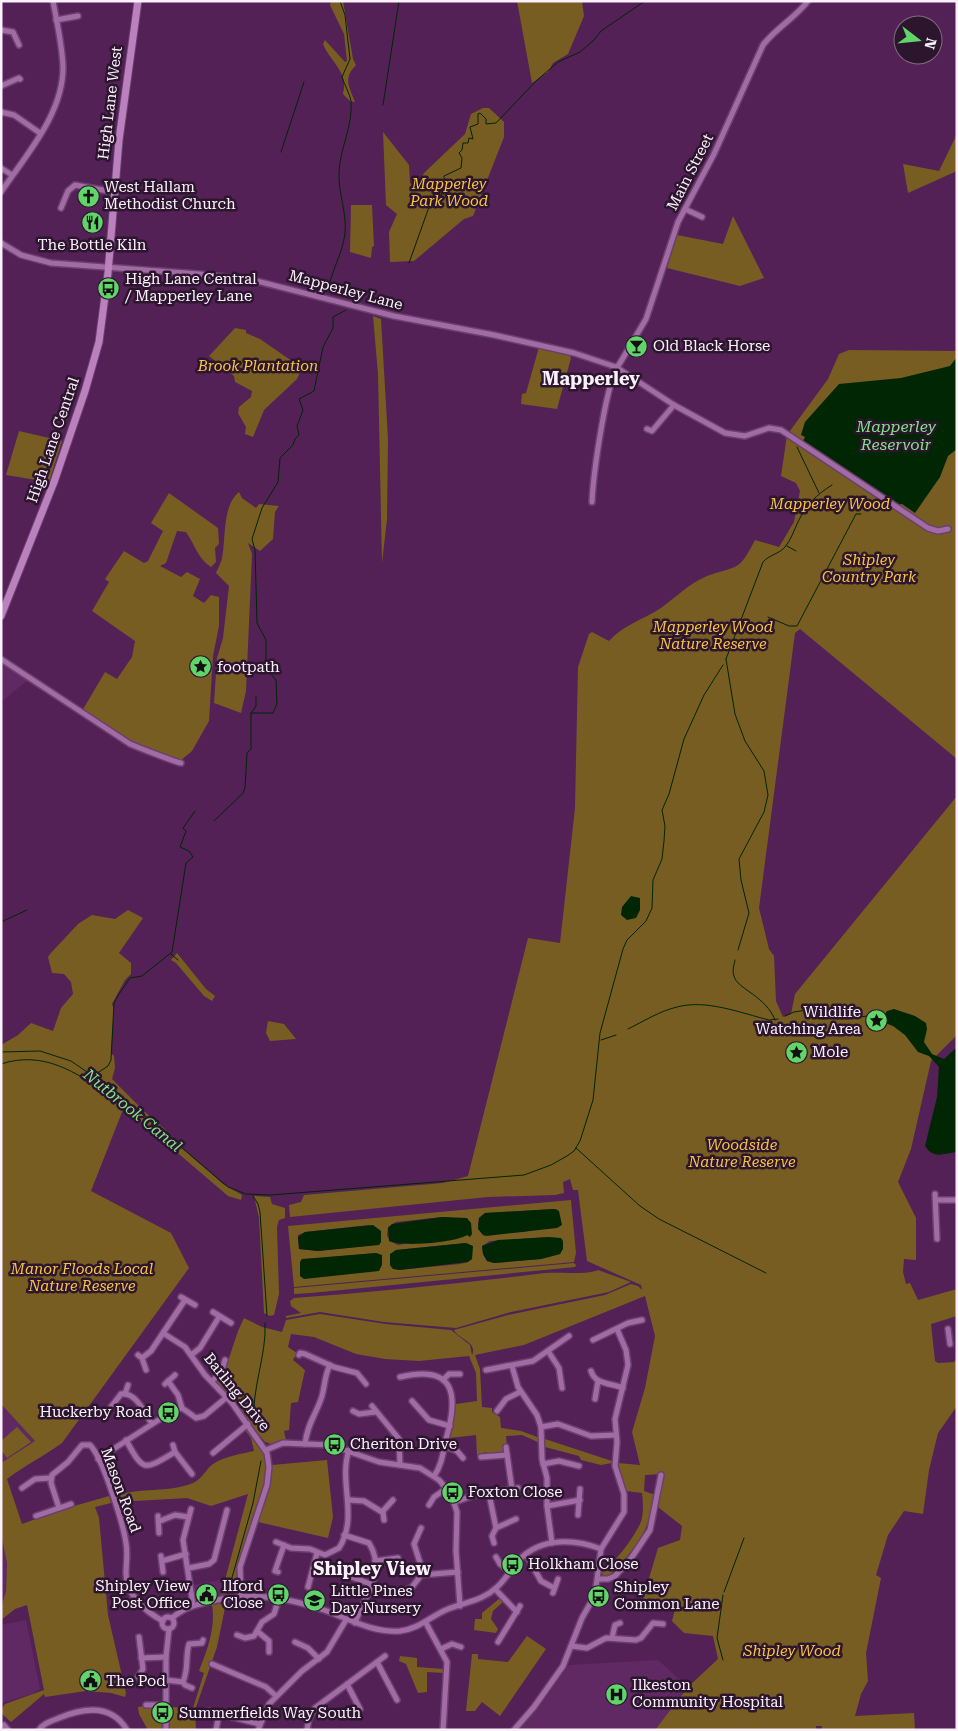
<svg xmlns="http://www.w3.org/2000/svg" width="958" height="1731" viewBox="0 0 958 1731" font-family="'Roboto Serif',serif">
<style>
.built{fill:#602964}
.green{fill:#775d22;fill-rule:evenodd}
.water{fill:#002604}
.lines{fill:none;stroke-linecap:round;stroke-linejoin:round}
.stream{stroke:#002604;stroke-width:1}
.minor-casing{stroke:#6a416d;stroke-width:8}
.major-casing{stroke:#6a416d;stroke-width:9}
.minor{stroke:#a26ba5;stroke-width:5}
.major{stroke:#bb81be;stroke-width:7}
.labels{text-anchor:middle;stroke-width:5;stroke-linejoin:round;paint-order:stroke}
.street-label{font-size:15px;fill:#fcf0fd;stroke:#2c162e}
.park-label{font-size:15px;font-style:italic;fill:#f9c341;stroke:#2c162e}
.poi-label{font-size:15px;fill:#fcf0fd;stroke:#2c162e;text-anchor:start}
.water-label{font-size:16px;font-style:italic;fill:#83e188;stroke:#2c162e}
.quarter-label{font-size:18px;font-weight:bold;fill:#fcf0fd;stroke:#2c162e}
</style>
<rect width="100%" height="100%" fill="#532156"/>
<!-- built -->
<g class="built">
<polygon points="1,661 29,679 1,702"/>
<polygon points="1,1404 35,1441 1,1463"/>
<polygon points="1,1533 7,1563 5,1600 1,1609"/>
<polygon points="225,1579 221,1595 197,1601 196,1599 193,1585"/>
<polygon points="26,1620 40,1689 32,1694 1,1703 1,1625"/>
<polygon points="658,1660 688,1687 655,1730 519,1730 540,1706 569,1665"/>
</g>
<!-- green -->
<g class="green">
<path d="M331 1H343L353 59 356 65C343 78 349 86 355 102L350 101 343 94C349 72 331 63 323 44L325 40 345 62 347 61 344 34 330 5Z"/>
<polygon points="517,1 582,1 584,16 568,54 553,63 548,72 532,83"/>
<polygon points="483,108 489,108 504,122 504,137 473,216 464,219 414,261 390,262 389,232 397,214 386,205 383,132 409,165 410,183 414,186 425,172 465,134 471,114"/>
<polygon points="957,134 957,171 908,193 903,164 939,171"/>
<polygon points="351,205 372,205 374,246 372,247 371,258 350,252"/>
<polygon points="733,216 764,278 740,286 667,268 677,235 723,244"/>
<polygon points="373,316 381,319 388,439 387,519 382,563 378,374"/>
<polygon points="235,328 246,330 246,333 260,339 302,368 297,379 264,410 253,437 245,434 246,427 238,413 239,407 251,397 252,391 235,382 234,376 209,356"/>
<polygon points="539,347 568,354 571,358 557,409 521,404 522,394 526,393"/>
<path d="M849 350 957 351V759L800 629 795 633 759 908 769 949 774 956 776 1001 783 1017 791 1014 795 994 957 796V1035L931 1061 911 1149 898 1182 916 1218V1260L904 1259 903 1272 906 1284 910 1283 918 1300 957 1289V1316L931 1324 935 1361 938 1363 954 1362 957 1359V1406L938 1433 929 1470 923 1514 904 1511 888 1535 876 1575 881 1578 866 1653 868 1681 861 1694 855 1716 914 1713 915 1730H822V1726H816V1730H655L688 1687 718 1659 713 1636 684 1633 672 1621 677 1602 641 1605 658 1548 680 1540 682 1526 658 1507 664 1474 645 1475 644 1491 655 1495C648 1526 645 1536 624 1560 619 1566 614 1572 607 1577L602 1574 603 1568C616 1564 634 1536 640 1524 644 1516 643 1501 642 1493L626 1491 618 1463 640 1465 632 1432 645 1388 655 1336 645 1296 524 1345 475 1355 480 1369 482 1407 492 1408V1412L500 1417 501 1428 521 1431 540 1438V1443L522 1435 506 1436 507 1446 504 1454 490 1455 485 1452 483 1455 477 1456 476 1435 450 1438 456 1404 477 1401 476 1373 469 1356 419 1361 385 1359 356 1354 314 1337 291 1334 288 1347 297 1353 293 1360 305 1370 298 1402 291 1403 289 1430 284 1431 286 1440 271 1444 265 1442 216 1381 225 1370 238 1331 244 1318 262 1327 282 1332 286 1320 320 1314 386 1324 451 1330 470 1345 472 1355C478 1342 458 1339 454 1330L508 1315 605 1295 631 1284 638 1286 642 1290 641 1285 587 1261 578 1190H573L570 1179 563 1182 564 1193 555 1195 488 1197 290 1217 289 1205 301 1202 304 1195 443 1183 468 1176 528 938 560 943 575 808 578 667 589 634 592 632 609 641C622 626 644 619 661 608 675 598 690 583 705 577 737 564 737 575 755 540L779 547 794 522 800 491 796 483 781 476 787 435 828 379 839 354Z"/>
<polygon points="19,431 62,441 49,482 6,475"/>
<path d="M239 492 242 498 256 508 259 504 279 506 275 512 273 539 260 551 248 543 252 554 246 691 241 713 214 703 217 658 223 638 229 586 216 573C218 568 221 563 222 558 226 538 222 506 239 492Z"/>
<path d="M169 493 218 528 219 544 215 548 216 562 211 567C198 559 195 545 186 532L177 531 166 563 160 566 181 577 187 572 200 579 193 596 204 603 211 595 219 597V626L213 656 209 721 192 751 180 761 175 762 150 748 131 742 82 711 105 672 117 679 132 657 135 641 92 611 109 582 105 579 124 551 144 563 148 561 163 531 151 523Z"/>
<path d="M128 910 143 918 119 953 131 963V974L125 980 112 1004 114 1009 111 1053 114 1056 115 1068 112 1079 142 1109 135 1116 124 1107 91 1191 171 1233 189 1268 62 1443C44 1456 24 1466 7 1479L22 1524 60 1510 109 1496 111 1503 95 1507 99 1518 108 1615 126 1693 125 1697 111 1693 86 1691 45 1697 44 1694 11 1722 2 1714 1 1710 5 1704 44 1690 27 1605 15 1609 1 1620V1609L6 1591 7 1563 1 1533V1463L35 1441 1 1404V1045L18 1035 31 1023 53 1031 61 1008 73 994 71 982 64 974 52 973 48 957 50 954 78 924 92 915 115 919Z"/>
<polygon points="177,953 206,989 215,996 212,1001 204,996 176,963 171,960"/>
<polygon points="268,1021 284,1024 296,1039 270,1041 266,1033"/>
<polygon points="145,1112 167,1131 167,1135 223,1184 242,1195 241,1200 228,1196 138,1119"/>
<polygon points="254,1196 270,1197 272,1204 285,1208 285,1218 279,1220 277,1227 279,1294 274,1315 269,1316 264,1313 259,1218"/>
<path d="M571 1200 576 1253 574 1262 294 1287 288 1226ZM554 1209H557L561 1223 524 1232 484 1234 478 1225 479 1218 485 1213ZM442 1217 467 1219 471 1227 470 1232 398 1245 392 1242 387 1236 388 1227 396 1222ZM369 1225 381 1237 380 1241 374 1245 318 1251 299 1249 298 1235 305 1232ZM549 1237 562 1242 563 1245 560 1254 541 1259 494 1263 487 1261 483 1254 482 1246 490 1241ZM466 1243 469 1245 468 1262 460 1264 399 1270 391 1267 390 1256 396 1250ZM376 1253 379 1254 300 1276 301 1260Z"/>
<polygon points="574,1263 576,1265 575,1267 311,1293 294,1294 294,1288"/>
<path d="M598 1270 631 1282 609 1292 511 1312 456 1328 384 1322 320 1312 286 1318V1316L301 1313 291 1306 290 1301 294 1298C378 1292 462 1283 545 1273 559 1272 589 1275 598 1270Z"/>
<polygon points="17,1427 31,1442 7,1458 1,1450 1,1441"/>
<path d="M245 1430H250C257 1439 265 1449 267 1461 272 1497 237 1548 238 1590L221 1595 248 1494 211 1506 187 1498 118 1502 116 1496C140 1487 168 1493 193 1483 202 1479 206 1469 213 1464 225 1456 241 1454 254 1451L251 1438Z"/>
<polygon points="545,1439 612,1461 612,1463 601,1465 581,1460 579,1456 545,1447"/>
<polygon points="327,1460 333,1517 328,1538 258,1522 269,1487 272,1465"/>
<polygon points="500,1598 503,1602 493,1611 491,1619 498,1629 496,1633 474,1630 475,1619 482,1619 482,1613"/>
<path d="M226 1603 217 1647 195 1710 196 1730H170L169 1707 193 1708 204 1673 199 1671C207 1651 216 1627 212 1605Z"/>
<polygon points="527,1636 546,1649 500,1716 482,1702 475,1711 466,1711 472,1654 478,1654 478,1659 508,1662"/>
<polygon points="400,1656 417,1658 417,1667 444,1669 444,1673 427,1672 427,1692 418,1693 406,1664 399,1661"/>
<polygon points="145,1706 161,1708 162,1730 148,1730 139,1714 138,1707"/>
</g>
<!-- water -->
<g class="water">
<polygon points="957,357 957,449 948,456 940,477 915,513 902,504 897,505 803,441 805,437 801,435 805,422 839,384 901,378 950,366"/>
<polygon points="631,896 640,898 640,910 636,918 627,920 621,915 622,907"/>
<path d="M894 1009 915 1016 926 1023 927 1029 924 1042 932 1054 944 1059 957 1047V1152C944 1153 934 1160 925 1146L937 1097 939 1067 929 1056 918 1052 905 1035 893 1026 880 1021 887 1011Z"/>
<polygon points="554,1209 559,1211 562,1225 557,1228 486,1236 483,1235 478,1229 479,1218 485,1213"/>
<path d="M442 1217 467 1218 471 1223 472 1234 470 1237 467 1235C454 1243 401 1247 389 1241L388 1228 392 1224Z"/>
<polygon points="373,1225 381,1231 381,1242 379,1245 318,1251 299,1249 298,1237 305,1232"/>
<polygon points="549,1237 561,1238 563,1241 563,1249 560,1254 541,1259 494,1263 487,1261 483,1254 482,1246 498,1240"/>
<polygon points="466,1243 473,1246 472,1259 468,1262 399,1270 393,1269 390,1265 390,1254 396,1250"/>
<polygon points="376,1253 382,1255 382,1265 379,1271 304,1279 300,1276 300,1262 302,1259"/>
</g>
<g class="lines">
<!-- stream -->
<g class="stream">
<polyline points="383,105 399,1"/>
<polyline points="281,152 304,82"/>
<polyline points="409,263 429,207 433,201 442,195 440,189 444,183 444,176 461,168 462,158 459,153 462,150 463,143 468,143 469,138 473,139 470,127 478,124 478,114 480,113 486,119 486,124 496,123 536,81 558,62 580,52 594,40 601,31 645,1"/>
<path d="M328 291C331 271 343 253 345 233 347 212 338 193 339 172 340 148 353 126 351 101 350 94 344 84 342 77L350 59 345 15 340 1"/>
<polyline points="797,447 819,493"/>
<polyline points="787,546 796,551"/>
<polyline points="768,617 789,626 797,626 856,514 861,514"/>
<polyline points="726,659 735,714 745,741 764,771 768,795 764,812 739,859 741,880 749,913 738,950"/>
<path d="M726 659 763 562C769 555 779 554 785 547 791 540 794 530 798 522 806 505 816 495 832 485"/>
<polyline points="251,713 273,713 277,704 276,680 266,668 266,640 257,623 255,550 252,539 262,508 278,482 280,458 293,445 295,439 299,435 297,426 303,410 299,399 314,391 323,347 333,328 333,317 346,310"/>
<polyline points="214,821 243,793 245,788 247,753 251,749 251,713 256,706 256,697"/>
<polyline points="1,922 27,910"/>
<polyline points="171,954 178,960"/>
<path d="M735 960C734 965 732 971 734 976 737 989 766 996 775 1020"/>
<polyline points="785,1016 794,1012 819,1008 854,1018 873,1015 882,1016"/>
<path d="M628 1029C644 1021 660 1011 677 1007 706 999 741 1013 769 1020L778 1019"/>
<polyline points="601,1040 616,1035"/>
<polyline points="1,1052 40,1051 71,1061 115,1091 228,1187 246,1194 271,1195 524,1175 551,1165 567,1156 574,1151 580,1141 593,1100 600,1033 623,949 627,940 646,921 652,908 653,880 662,859 664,841 665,826 662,810 669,794 684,739 704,695 723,665"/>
<path d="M1 1064C43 1050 76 1072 109 1095"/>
<polyline points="93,1076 108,1066 111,1060 114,1003 119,994 130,978 142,976 172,952 186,863 193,857 189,851 180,847 186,831 183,828 195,811"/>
<polyline points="576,1148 640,1206 659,1219 766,1273"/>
<polyline points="253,1196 258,1204 260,1212 267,1316"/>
<path d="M254 1424C251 1389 267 1355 265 1323"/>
<polyline points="228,1592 253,1503 261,1461"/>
<polyline points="724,1592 744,1538"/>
<polyline points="723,1595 717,1638 723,1660"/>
</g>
<defs>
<g id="minor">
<polyline points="56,20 78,16"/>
<polyline points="1,30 13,32 19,45"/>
<polyline points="1,86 19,78 20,79"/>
<polyline points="1,112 14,115 40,133"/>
<polyline points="1,168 12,175"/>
<path d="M1 192C26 155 64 113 63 66 62 44 57 23 53 1"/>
<polyline points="61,208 68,191 75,185 114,192"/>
<polyline points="685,209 702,217"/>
<polyline points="1,243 21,255 51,263 199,274 253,280 394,316 494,335 574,353 616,367 674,405 725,433 745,436 769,428 781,430 928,528 938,531 948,529"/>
<polyline points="647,429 652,431 674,405"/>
<path d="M592 502C593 478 606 378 620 363L646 319 678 222 714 154 763 45C776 28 795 18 808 1"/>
<path d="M1 659 130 744C137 747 178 763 181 763"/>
<polyline points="935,1194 937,1239"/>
<polyline points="936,1200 957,1200"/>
<polyline points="181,1297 195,1305"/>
<polyline points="213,1312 231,1323"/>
<polyline points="948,1329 950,1344"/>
<polyline points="163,1333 185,1347 205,1375 232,1403 267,1453 269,1467 267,1485 240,1567 241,1595"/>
<polyline points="593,1340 628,1323 642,1320"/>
<polyline points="548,1351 559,1368 562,1388"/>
<polyline points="138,1355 142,1358 146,1370"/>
<polyline points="191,1355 200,1348 219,1317"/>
<polyline points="299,1355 300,1353 305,1354 334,1367 357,1373 366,1384"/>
<polyline points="142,1358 151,1351 185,1300"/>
<polyline points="512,1366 518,1387 537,1415 541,1427 542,1459 547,1478 547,1506 552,1543"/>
<polyline points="486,1370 533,1361 569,1336"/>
<path d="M591 1371C595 1385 612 1383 623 1388"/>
<path d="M400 1377C455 1364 459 1394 446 1439 443 1452 442 1465 434 1476"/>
<polyline points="443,1380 449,1374 460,1374"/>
<polyline points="168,1381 178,1395 182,1408 196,1418 204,1416 227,1397"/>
<polyline points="212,1381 221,1373 225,1360"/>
<polyline points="165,1384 175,1375"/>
<polyline points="125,1394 128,1385"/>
<polyline points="595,1399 598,1381"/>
<polyline points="412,1401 429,1420 450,1426"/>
<polyline points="372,1406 399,1439 400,1465"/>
<path d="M111 1407 121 1394C136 1392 145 1413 152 1424"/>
<polyline points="353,1411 359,1414 375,1412"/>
<polyline points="497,1411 506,1399 520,1392"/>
<polyline points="541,1427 558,1424 591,1436 616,1435"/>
<path d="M126 1440C144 1473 144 1470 175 1452"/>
<path d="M305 1444C307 1425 315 1416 321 1399 325 1388 324 1376 330 1365"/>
<polyline points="173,1445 175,1452 192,1474"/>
<polyline points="444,1446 457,1451 463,1458"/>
<polyline points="506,1447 512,1489"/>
<polyline points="266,1450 283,1443 330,1445 379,1462 420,1468 439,1480 451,1494 457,1512 456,1551 460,1606"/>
<polyline points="213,1453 248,1424"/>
<polyline points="481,1457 507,1455"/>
<polyline points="98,1459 174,1410 182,1408"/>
<polyline points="543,1464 559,1461 579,1466"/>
<polyline points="22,1488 35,1479 51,1478"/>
<polyline points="489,1494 496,1528 516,1519"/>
<polyline points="349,1500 364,1501 382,1512 393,1500"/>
<polyline points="455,1502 475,1495 518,1488"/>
<polyline points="429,1505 434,1497 447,1488"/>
<polyline points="547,1506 580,1500"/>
<path d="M59 1508 51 1483 52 1475 68 1462 82 1445H90C103 1458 123 1523 126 1543 128 1553 126 1564 126 1574 126 1595 146 1612 163 1621"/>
<polyline points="191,1509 183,1540 193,1605"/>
<polyline points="383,1512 384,1520"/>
<polyline points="578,1515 580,1489"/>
<polyline points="36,1516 71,1504"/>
<polyline points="158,1516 159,1533"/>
<polyline points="160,1521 175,1515 188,1517"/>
<path d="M344 1535 369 1543C387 1571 364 1597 355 1623"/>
<path d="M276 1542 291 1548 310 1549 325 1555 339 1548C359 1517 338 1482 349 1450"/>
<polyline points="494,1543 492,1536 496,1528"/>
<polyline points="526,1554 541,1581 554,1588"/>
<polyline points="161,1556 163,1572"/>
<polyline points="496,1557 500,1564 510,1572"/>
<polyline points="162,1561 186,1554"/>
<polyline points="375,1561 398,1558"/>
<polyline points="189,1568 209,1564 214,1560 227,1510"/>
<polyline points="278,1572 275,1571 284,1545"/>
<polyline points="421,1575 458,1572"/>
<polyline points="349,1576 373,1585"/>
<polyline points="598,1579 608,1579 615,1576 632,1557 650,1530 661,1475"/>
<polyline points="308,1587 317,1553"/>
<polyline points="495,1589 517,1612"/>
<polyline points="553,1593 558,1579"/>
<polyline points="395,1595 412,1587 419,1578 421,1566 414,1544 421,1528"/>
<polyline points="126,1606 135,1598"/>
<circle cx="168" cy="1623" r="6"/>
<path d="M172 1618C186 1606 199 1604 217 1600 254 1592 288 1598 324 1610 349 1619 373 1633 400 1631 419 1629 431 1616 448 1609 465 1602 482 1601 496 1588 506 1580 511 1568 520 1559 542 1537 575 1539 601 1549"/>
<polyline points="426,1623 447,1662 443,1730"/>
<polyline points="257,1631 269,1641 269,1652"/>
<polyline points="237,1635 245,1638 254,1636 262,1622 274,1614 279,1598"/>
<polyline points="612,1638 615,1625 620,1623"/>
<polyline points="295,1642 308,1648 319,1659"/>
<polyline points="498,1642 520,1606"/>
<polyline points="571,1646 587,1648 606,1638 636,1640 641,1638 653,1623 663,1624"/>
<polyline points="441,1649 452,1644 461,1647"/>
<polyline points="141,1658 166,1657"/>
<polyline points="377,1662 397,1700"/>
<polyline points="212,1664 266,1687 276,1696"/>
<polyline points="138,1677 143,1669 139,1637"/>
<path d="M166 1680 183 1682C189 1668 185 1658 189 1644L202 1643 203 1640"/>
<polyline points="183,1682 185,1685 192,1688"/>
<polyline points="347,1684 360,1709"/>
<polyline points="146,1705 165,1705"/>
<polyline points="208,1711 259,1724"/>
<polyline points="4,1725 8,1730"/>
<path d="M39 1730C43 1723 52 1721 59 1718 83 1708 111 1703 127 1730"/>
<polyline points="166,1730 166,1657 169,1629"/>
<polyline points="216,1730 219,1714"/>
<polyline points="258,1730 269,1704 302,1671 327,1652 346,1620"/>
<polyline points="307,1730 309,1718 315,1708 385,1656"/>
<polyline points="514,1730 534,1707 563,1666 582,1618 595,1595 601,1549 624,1512 624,1494 615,1466 617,1442 615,1419 628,1365 626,1350 617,1329"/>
</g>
<polyline id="major" points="1,616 54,482 85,391 99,342 108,273 119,140 138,1"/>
</defs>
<!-- minor casing -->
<use href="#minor" class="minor-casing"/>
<!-- major casing -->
<use href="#major" class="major-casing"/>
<!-- minor -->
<use href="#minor" class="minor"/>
<!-- major -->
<use href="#major" class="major"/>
</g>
<!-- icons -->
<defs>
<symbol id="church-disc" viewBox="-11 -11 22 22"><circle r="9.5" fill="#61d46a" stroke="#2c162e"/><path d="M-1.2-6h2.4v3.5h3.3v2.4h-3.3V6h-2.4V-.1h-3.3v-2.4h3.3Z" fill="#111"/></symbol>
<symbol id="restaurant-disc" viewBox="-11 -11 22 22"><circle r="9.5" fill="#61d46a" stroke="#2c162e"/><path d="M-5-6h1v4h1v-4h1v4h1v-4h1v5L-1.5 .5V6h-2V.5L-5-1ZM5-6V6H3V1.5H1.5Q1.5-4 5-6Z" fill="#111"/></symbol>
<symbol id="bus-disc" viewBox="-11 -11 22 22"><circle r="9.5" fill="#61d46a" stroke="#2c162e"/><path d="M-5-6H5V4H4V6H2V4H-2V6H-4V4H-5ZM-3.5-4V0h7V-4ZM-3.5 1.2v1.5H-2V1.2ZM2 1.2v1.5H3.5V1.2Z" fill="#111"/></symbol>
<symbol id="bar-disc" viewBox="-11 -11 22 22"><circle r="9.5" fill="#61d46a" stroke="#2c162e"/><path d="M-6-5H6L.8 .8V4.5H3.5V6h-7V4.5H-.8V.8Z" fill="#111"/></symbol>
<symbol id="sight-disc" viewBox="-11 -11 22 22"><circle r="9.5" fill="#61d46a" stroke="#2c162e"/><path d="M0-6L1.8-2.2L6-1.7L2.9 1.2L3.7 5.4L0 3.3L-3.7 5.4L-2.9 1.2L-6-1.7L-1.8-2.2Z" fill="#111"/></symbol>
<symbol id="civic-disc" viewBox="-11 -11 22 22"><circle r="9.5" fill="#61d46a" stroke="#2c162e"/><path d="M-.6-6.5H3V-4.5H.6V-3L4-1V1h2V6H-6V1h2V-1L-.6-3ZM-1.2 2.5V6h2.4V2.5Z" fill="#111"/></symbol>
<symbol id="school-disc" viewBox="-11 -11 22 22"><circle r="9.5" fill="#61d46a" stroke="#2c162e"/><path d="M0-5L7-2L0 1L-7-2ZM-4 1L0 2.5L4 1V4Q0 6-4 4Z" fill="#111"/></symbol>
<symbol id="hospital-disc" viewBox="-11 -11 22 22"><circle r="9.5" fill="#61d46a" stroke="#2c162e"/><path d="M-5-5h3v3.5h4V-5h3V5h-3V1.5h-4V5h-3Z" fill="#111"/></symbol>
</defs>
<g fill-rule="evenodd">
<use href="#church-disc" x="76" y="184" width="25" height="25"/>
<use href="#restaurant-disc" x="80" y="210" width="25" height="25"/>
<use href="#bus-disc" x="96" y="276" width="25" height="25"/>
<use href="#bar-disc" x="624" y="334" width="25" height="25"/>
<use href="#sight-disc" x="188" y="654" width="25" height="25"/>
<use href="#sight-disc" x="864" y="1008" width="25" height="25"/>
<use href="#sight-disc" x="784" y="1040" width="25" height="25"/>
<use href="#bus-disc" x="156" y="1400" width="25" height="25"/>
<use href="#bus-disc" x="322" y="1432" width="25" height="25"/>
<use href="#bus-disc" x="440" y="1480" width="25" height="25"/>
<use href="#bus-disc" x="500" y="1552" width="25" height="25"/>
<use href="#civic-disc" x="194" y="1582" width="25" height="25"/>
<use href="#bus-disc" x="266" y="1582" width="25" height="25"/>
<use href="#bus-disc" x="586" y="1584" width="25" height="25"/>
<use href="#school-disc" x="302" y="1588" width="25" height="25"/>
<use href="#civic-disc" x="78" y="1668" width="25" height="25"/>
<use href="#hospital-disc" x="604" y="1682" width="25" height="25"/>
<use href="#bus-disc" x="150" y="1700" width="25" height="25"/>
</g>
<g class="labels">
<!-- street labels -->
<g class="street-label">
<text transform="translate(110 103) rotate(-83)" y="5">High Lane West</text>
<text transform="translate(690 172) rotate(-63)" y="5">Main Street</text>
<text transform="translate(346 290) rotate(15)" y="5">Mapperley Lane</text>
<text transform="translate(53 440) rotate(-71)" y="5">High Lane Central</text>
<text transform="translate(237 1392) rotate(51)" y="5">Barling Drive</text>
<text transform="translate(121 1490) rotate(70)" y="5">Mason Road</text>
</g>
<!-- park labels -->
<g class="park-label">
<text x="449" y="189">Mapperley<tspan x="449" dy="17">Park Wood</tspan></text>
<text x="258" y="371">Brook Plantation</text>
<text x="830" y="509">Mapperley Wood</text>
<text x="869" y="565">Shipley<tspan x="869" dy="17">Country Park</tspan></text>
<text x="713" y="632">Mapperley Wood<tspan x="713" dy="17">Nature Reserve</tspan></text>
<text x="742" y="1150">Woodside<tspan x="742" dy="17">Nature Reserve</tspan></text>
<text x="82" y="1274">Manor Floods Local<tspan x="82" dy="17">Nature Reserve</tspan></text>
<text x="792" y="1656">Shipley Wood</text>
</g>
<!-- poi labels -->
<g class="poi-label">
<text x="104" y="192">West Hallam<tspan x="104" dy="17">Methodist Church</tspan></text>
<text x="92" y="250" text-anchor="middle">The Bottle Kiln</text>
<text x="125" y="284">High Lane Central<tspan x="125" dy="17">/ Mapperley Lane</tspan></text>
<text x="653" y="351">Old Black Horse</text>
<text x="217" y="672">footpath</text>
<text x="861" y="1017" text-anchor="end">Wildlife<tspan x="861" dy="17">Watching Area</tspan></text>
<text x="812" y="1057">Mole</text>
<text x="152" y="1417" text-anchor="end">Huckerby Road</text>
<text x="350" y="1449">Cheriton Drive</text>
<text x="468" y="1497">Foxton Close</text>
<text x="528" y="1569">Holkham Close</text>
<text x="190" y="1591" text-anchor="end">Shipley View<tspan x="190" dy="17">Post Office</tspan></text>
<text x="263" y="1591" text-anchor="end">Ilford<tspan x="263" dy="17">Close</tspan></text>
<text x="614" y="1592">Shipley<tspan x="614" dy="17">Common Lane</tspan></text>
<text x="331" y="1596">Little Pines<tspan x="331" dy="17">Day Nursery</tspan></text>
<text x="106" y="1686">The Pod</text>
<text x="632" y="1690">Ilkeston<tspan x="632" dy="17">Community Hospital</tspan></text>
<text x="179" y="1718">Summerfields Way South</text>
</g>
<!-- water labels -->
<g class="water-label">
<text x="896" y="432">Mapperley<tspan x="896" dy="18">Reservoir</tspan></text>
<text transform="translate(133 1110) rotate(39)" y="6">Nutbrook Canal</text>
</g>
<!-- quarter labels -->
<g class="quarter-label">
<text x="591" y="385">Mapperley</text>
<text x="372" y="1575">Shipley View</text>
</g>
</g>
<!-- border -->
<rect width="958" height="1731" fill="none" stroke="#fcf0fd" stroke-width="5"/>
<!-- north arrow -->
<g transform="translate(918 40) rotate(106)"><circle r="24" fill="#2c162e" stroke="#7f6d81"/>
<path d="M0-4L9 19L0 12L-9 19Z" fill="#61d46a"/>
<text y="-8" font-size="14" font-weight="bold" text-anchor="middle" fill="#fcf0fd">N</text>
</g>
</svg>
